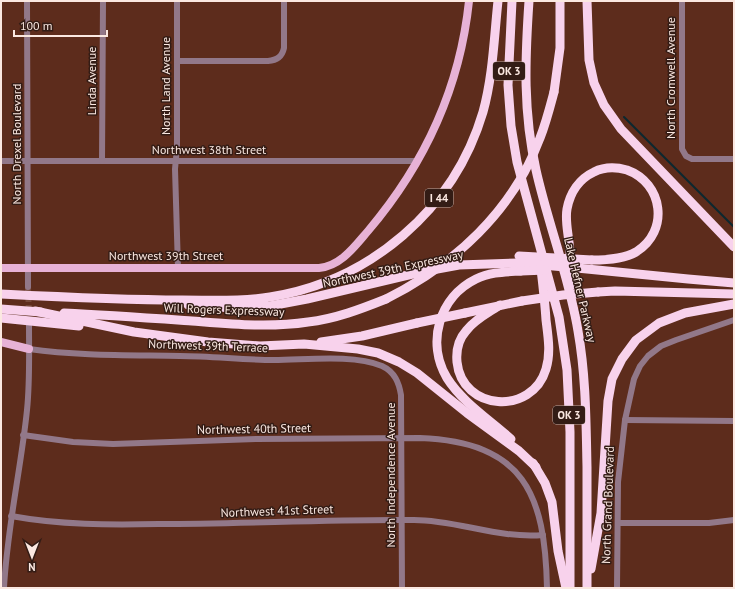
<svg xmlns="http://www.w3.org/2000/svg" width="735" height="589" viewBox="0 0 735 589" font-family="'PT Sans',sans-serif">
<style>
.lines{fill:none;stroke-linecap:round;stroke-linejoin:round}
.stream{stroke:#0c282f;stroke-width:2}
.minor-tunnel{stroke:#75483a;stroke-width:6;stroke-dasharray:6 3;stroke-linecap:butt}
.minor{stroke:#927889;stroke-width:6}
.major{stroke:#e7b2d6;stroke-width:8}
.highway{stroke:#f8d2ec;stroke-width:9}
.highway-bridge{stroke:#f8d2ec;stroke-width:9}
.labels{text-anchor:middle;stroke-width:3;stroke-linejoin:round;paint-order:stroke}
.shield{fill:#331c15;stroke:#bfaba4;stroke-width:1}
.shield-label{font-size:11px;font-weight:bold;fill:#fbe8e1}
.street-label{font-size:12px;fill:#fbe8e1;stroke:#331c15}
</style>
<rect width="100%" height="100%" fill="#5d2c1c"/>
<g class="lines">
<!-- stream -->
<polyline class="stream" points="624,117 734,227"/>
<!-- minor-tunnel -->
<polyline class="minor-tunnel" points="28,287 29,315"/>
<!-- minor -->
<g class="minor">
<polyline points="27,1 28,287"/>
<polyline points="177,1 177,148 175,169 178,268"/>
<polyline points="682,1 682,149 686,156 692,159 734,159"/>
<path d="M177 61H268C277 60 282 57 284 48V1"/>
<polyline points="1,161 417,161"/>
<polyline points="102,161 103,1"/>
<path d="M29 349C79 356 130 355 180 356 212 356 243 360 274 360 306 360 353 354 382 366 395 372 399 383 401 395L402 588"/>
<polyline points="625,420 734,421"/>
<path d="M23 435 73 442 113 444 256 439 420 438C524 442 545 494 547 588"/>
<path d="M11 516C60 525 109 525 159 524 244 524 329 519 414 520 457 520 499 539 543 535"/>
<polyline points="618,523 709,523 734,520"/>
<path d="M4 588C7 528 21 469 27 410 30 381 29 353 29 324"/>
<polyline points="617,588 618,482 625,420 634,379 640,366 648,356 661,346 676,340 734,320"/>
</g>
<!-- major -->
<g class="major">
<path d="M1 268H319C341 266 355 246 368 231 424 165 460 87 469 1"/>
<polyline points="1,342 29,349"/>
</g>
<!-- highway -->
<g class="highway">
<polyline points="512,1 508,85 511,126 517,162 559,317 567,370 570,432 570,588"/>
<path d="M529 1C525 60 523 112 536 170 548 224 569 276 578 331 586 376 586 421 587 467 587 507 587 548 587 588"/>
<polyline points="587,1 589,60 594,83 604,105 621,129 734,247"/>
<polyline points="554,92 560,48 560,1"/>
<polyline points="577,268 688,279 734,283"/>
<path d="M572 285C571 271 571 257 569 243 568 232 565 220 567 209 570 193 579 179 594 172 604 167 616 167 627 170 663 183 670 231 636 252 624 259 606 260 592 260"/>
<polyline points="598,292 615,291 734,294"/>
<path d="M1 294C61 297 121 300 182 300 211 300 241 302 270 297 370 281 454 210 483 112 493 76 494 38 498 1"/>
<polyline points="188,305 233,308 270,306 307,299 421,272 459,265 518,263"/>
<path d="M500 305C488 313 474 320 466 331 458 340 456 351 457 362 462 411 532 416 546 369 551 353 548 336 546 320 545 303 543 286 541 269"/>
<polyline points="1,309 41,312"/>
<polyline points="35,311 134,332 208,342 260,346 304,344 358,349 378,353 399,362 417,373 467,413 519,451 536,467"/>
<path d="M64 313C107 315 149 318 192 321 230 324 269 328 308 322 335 319 361 309 386 299"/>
<polyline points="465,313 522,301"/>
<polyline points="1,318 79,326"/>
<polyline points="321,342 362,336 417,323"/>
<path d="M511 439C490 420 462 402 447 378 426 343 439 297 476 279 490 272 506 272 521 271"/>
<polyline points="533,463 545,483 552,502 558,551 566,588"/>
<polyline points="591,569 601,513 608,401 612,379 622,359 636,340 659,323 685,313 734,304"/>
</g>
<!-- highway-bridge -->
<g class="highway-bridge">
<polyline points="519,256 592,260"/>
<polyline points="518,263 577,268"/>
<polyline points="521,271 546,270"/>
<path d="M386 299C454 265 513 211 540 138 546 123 550 107 554 92"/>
<polyline points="522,301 563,295 598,292"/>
<polyline points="417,323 465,313"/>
</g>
</g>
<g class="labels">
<!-- shield labels -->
<g class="shield">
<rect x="493" y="62" width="32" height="18" rx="3"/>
<rect x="425" y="189" width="28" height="18" rx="3"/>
<rect x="553" y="406" width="32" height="18" rx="3"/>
</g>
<g class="shield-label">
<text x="509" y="75">OK 3</text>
<text x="439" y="202">I 44</text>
<text x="569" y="419">OK 3</text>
</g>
<!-- street labels -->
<g class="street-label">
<text transform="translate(671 78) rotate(-90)" y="4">North Cromwell Avenue</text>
<text transform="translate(92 81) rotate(-90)" y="4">Linda Avenue</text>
<text transform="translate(166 86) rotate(-90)" y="4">North Land Avenue</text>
<text transform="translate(17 144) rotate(-90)" y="4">North Drexel Boulevard</text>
<text x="209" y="154">Northwest 38th Street</text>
<text x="166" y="260">Northwest 39th Street</text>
<text transform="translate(393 269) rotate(-12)" y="4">Northwest 39th Expressway</text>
<text transform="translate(580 290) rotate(77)" y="4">Lake Hefner Parkway</text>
<text transform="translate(224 310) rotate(2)" y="4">Will Rogers Expressway</text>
<text transform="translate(208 346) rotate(2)" y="4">Northwest 39th Terrace</text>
<text transform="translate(254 429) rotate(-1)" y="4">Northwest 40th Street</text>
<text transform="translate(391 475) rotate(-90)" y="4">North Independence Avenue</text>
<text transform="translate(608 505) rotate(-88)" y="4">North Grand Boulevard</text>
<text transform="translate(277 511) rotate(-2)" y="4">Northwest 41st Street</text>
</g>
</g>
<!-- border -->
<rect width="735" height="589" fill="none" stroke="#fbe8e1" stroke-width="4"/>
<!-- north arrow -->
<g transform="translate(32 557) rotate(180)" stroke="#331c15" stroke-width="3" paint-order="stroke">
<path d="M0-3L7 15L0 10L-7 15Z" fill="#fbe8e1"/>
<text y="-6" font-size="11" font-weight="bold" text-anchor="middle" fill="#fbe8e1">N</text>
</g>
<!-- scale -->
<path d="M14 30v6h93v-6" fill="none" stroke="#fbe8e1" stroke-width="2"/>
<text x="20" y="30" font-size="12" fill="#fbe8e1" stroke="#331c15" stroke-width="3" paint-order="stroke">100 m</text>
</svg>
